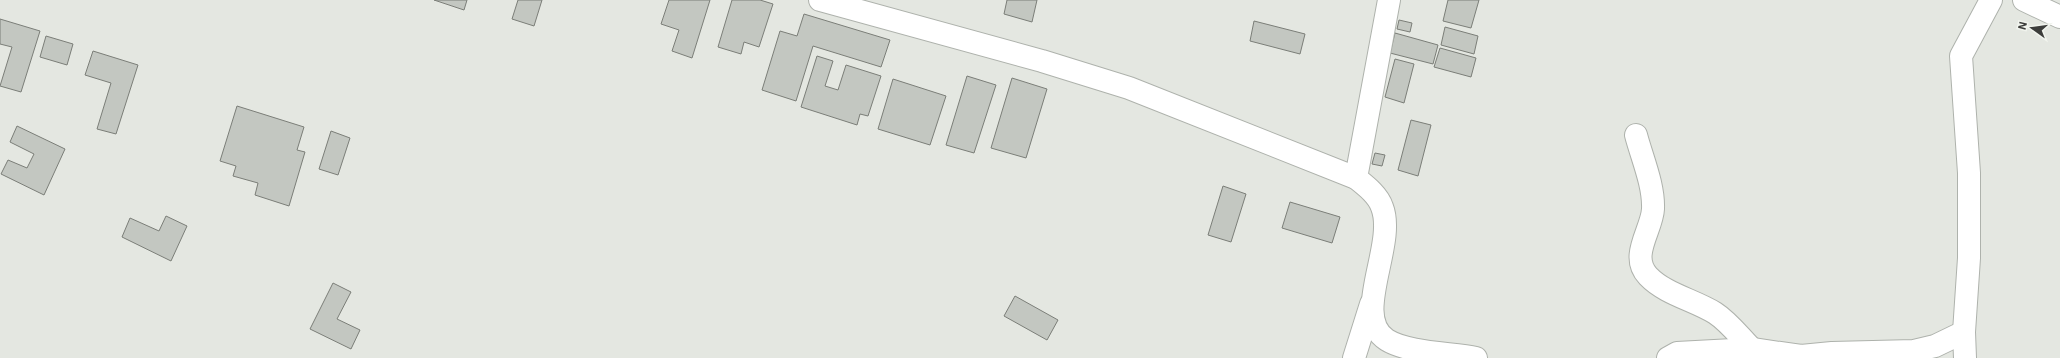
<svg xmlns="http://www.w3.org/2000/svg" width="2060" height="358" viewBox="0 0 2060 358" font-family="'IBM Plex Sans',sans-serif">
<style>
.building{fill:#c3c7c1;stroke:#7b7e78}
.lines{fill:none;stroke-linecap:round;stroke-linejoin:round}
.minor-casing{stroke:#aeb2ac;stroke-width:24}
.minor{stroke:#fff;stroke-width:22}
</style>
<rect width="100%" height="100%" fill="#e4e7e1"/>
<!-- building -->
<g class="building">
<polygon points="434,0 467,0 464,10"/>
<polygon points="518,0 542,0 534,26 512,19"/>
<polygon points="669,0 710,0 692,58 672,51 679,30 661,24"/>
<polygon points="732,0 760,0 773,4 759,47 744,42 741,54 718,47"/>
<polygon points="1007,0 1037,0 1032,22 1004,14"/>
<polygon points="1448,0 1479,0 1471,28 1443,21"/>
<polygon points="804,14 890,40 881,67 813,46 796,101 762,90 780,31 797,36"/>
<polygon points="0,19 40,31 21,92 0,86 12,47 0,44"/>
<polygon points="1399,20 1412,23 1410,32 1397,29"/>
<polygon points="1254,21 1305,34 1300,54 1250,41"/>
<polygon points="1445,27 1478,36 1474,54 1441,45"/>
<polygon points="1395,33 1438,45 1433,64 1390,53"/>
<polygon points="46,36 73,44 67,65 40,57"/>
<polygon points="1440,48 1476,58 1471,77 1434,67"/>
<polygon points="93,51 138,65 116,134 97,129 111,83 85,75"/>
<polygon points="817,56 833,61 825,86 838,90 846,65 881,76 868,116 860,114 857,125 801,107"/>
<polygon points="1395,59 1414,64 1404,103 1385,97"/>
<polygon points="967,76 996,85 974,153 946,145"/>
<polygon points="1012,78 1047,89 1026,158 991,148"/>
<polygon points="893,79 946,96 930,145 878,129"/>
<polygon points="237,106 304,127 297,150 305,152 289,206 255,195 258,183 233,176 236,166 220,161"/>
<polygon points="1411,120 1431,125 1418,176 1398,170"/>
<polygon points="17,126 65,149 44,195 1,174 8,160 27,168 34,154 10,142"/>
<polygon points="331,131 350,138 338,175 319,169"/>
<polygon points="1375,153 1385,155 1382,166 1372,164"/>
<polygon points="1223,186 1246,194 1231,242 1208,235"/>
<polygon points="1290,202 1340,217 1332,243 1282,228"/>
<polygon points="166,216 187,226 171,261 122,237 130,218 159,231"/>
<polygon points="333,283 351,292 337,319 360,330 351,349 310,329"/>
<polygon points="1015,296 1058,320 1047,340 1004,316"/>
</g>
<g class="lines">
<defs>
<g id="minor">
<path d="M820 0 1042 61 1129 88 1356 178C1366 186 1378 195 1382 207 1397 245 1350 317 1387 340 1408 353 1451 353 1476 358"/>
<polyline points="2024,0 2060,17"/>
<path d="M1636 135C1642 158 1654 185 1653 209 1652 230 1629 256 1648 276 1665 294 1694 300 1715 313 1729 322 1740 337 1752 349"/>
<polyline points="1356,178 1389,0"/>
<polyline points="1354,358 1371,304"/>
<polyline points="1668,358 1677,353 1752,349 1801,356 1832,353 1914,351 1935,346 1964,332"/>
<polyline points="1965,358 1964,332 1969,258 1969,173 1961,56 1991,0"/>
</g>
</defs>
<!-- minor casing -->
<use href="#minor" class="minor-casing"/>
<!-- minor -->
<use href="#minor" class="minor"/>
</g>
<!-- north arrow -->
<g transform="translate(2032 28) rotate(284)" stroke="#f1f4ee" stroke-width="3" paint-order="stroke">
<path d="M0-3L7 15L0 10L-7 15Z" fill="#3c3d3b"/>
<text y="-6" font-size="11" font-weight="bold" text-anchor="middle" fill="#3c3d3b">N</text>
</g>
</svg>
